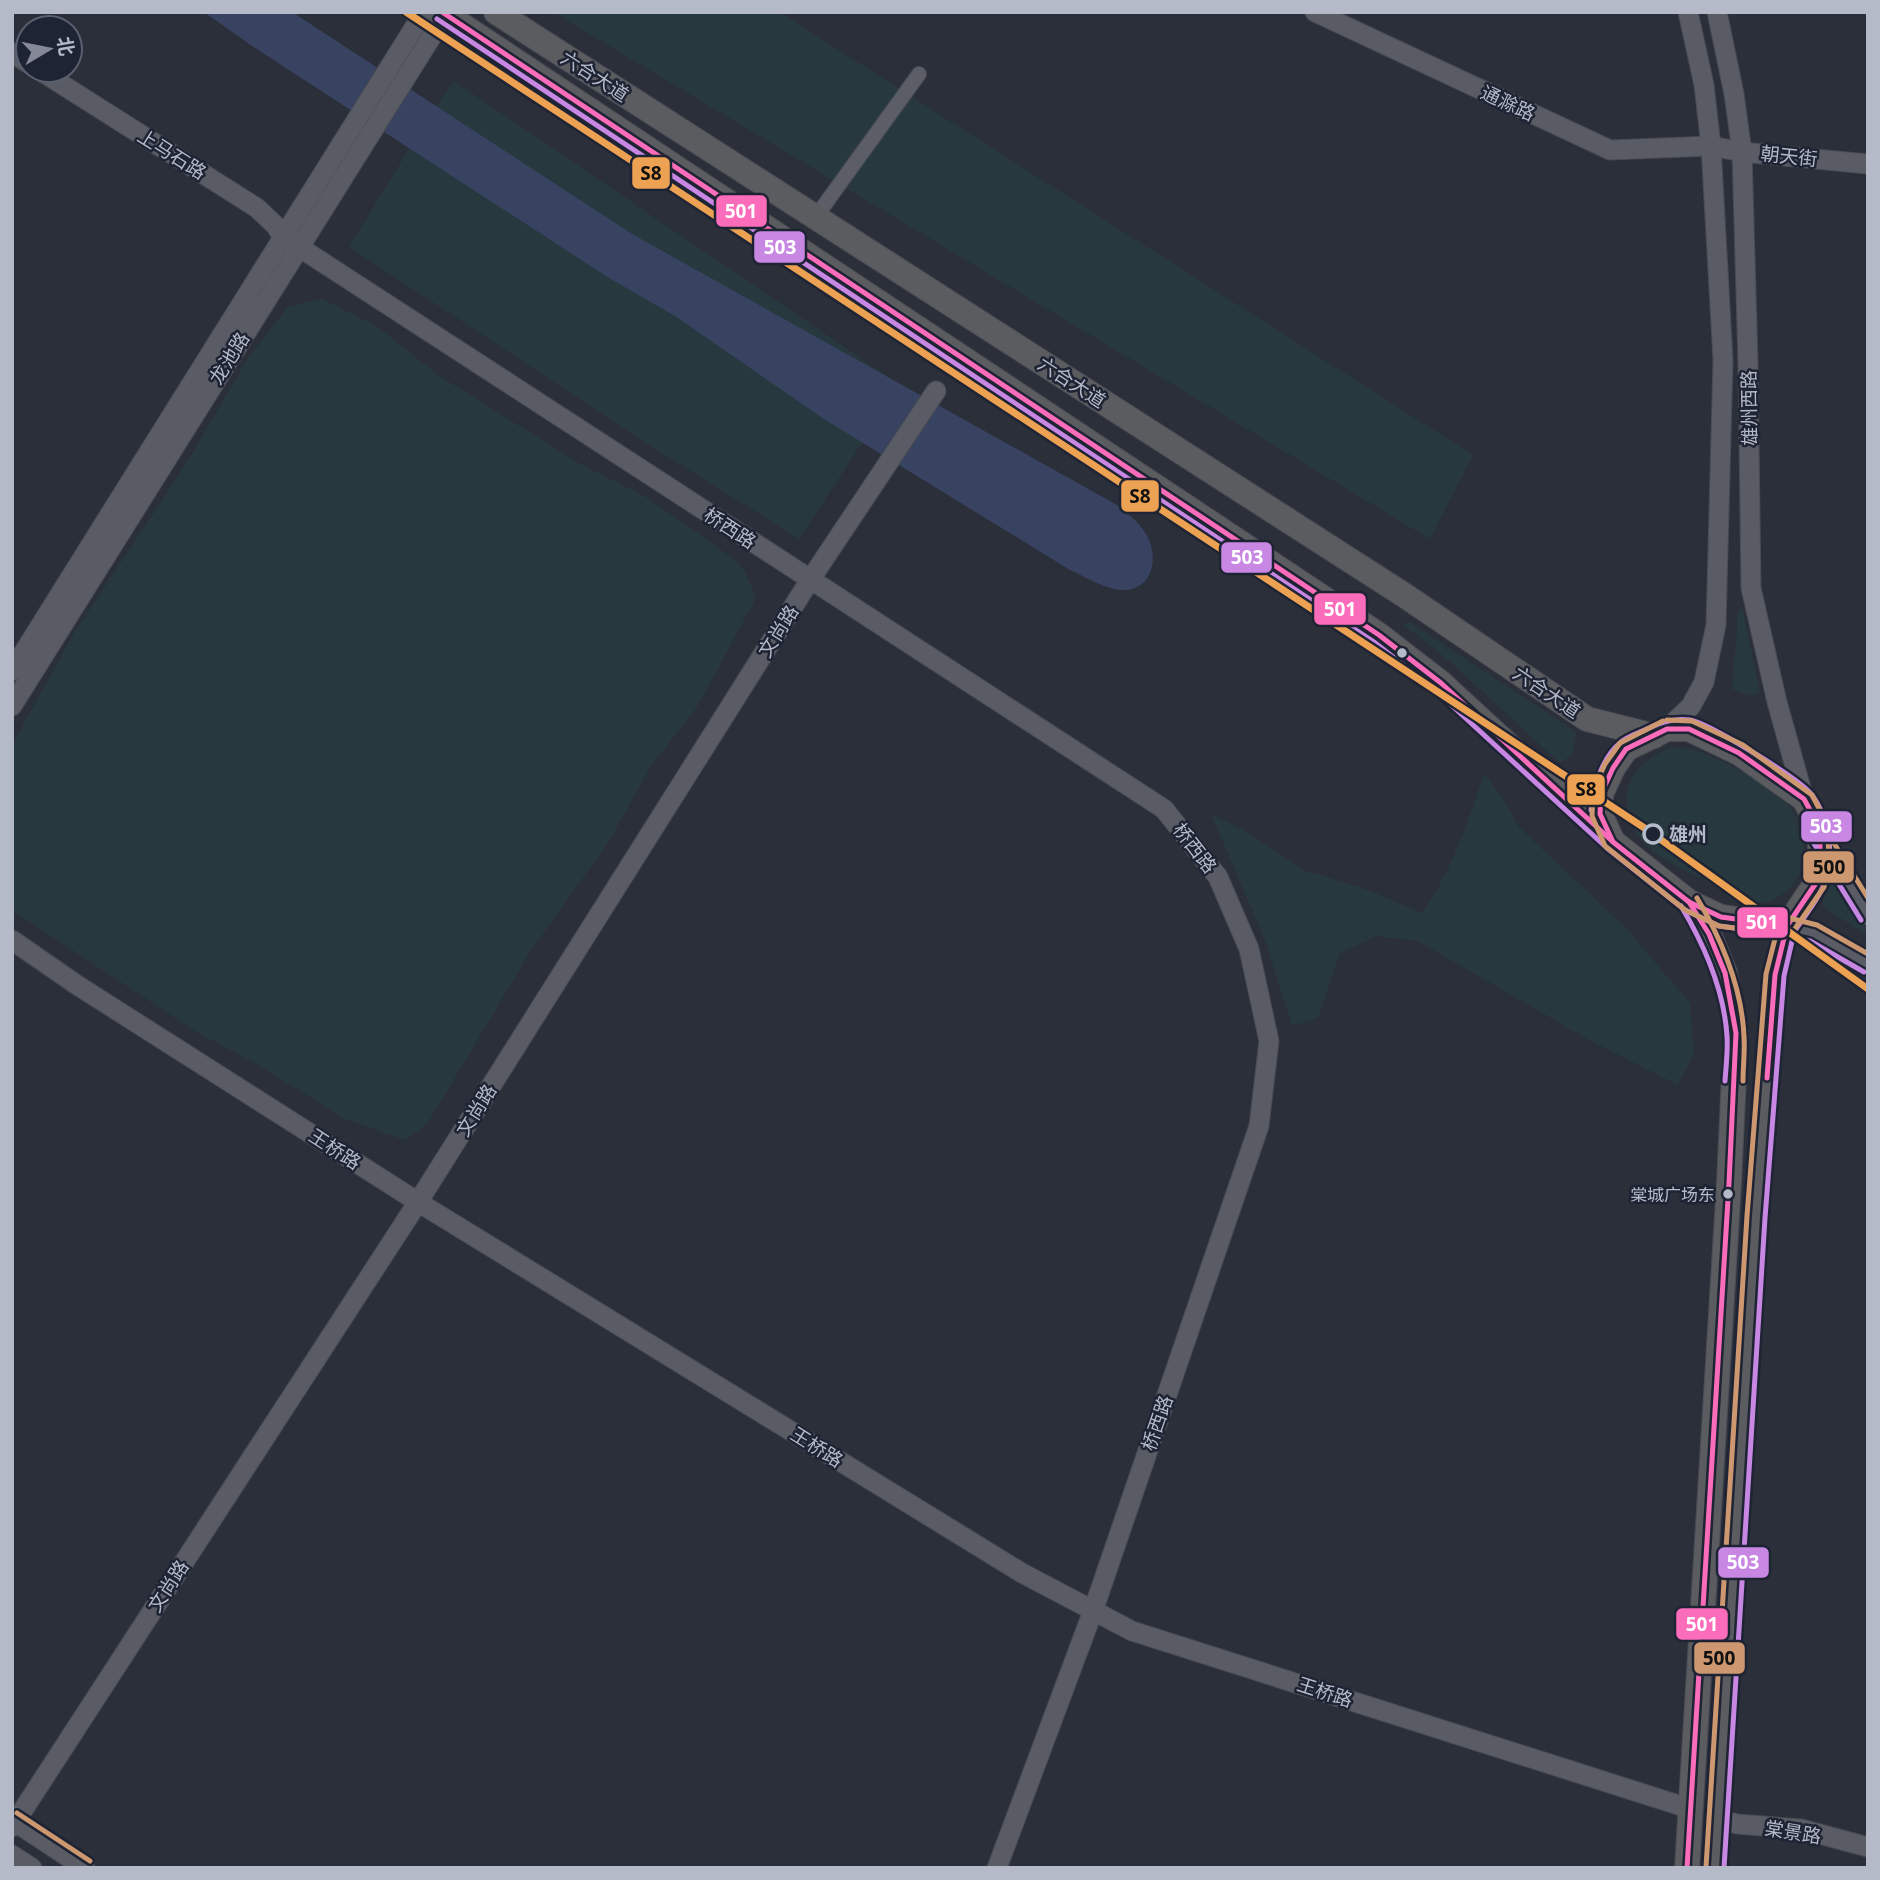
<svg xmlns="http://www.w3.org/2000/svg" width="1880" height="1880" viewBox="0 0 1880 1880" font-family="'Open Sans','Noto Sans SC',sans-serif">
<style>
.green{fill:#28383f}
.water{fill:#384362}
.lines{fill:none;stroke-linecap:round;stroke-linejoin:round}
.street-casing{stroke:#474a52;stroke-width:16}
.secondary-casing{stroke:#474a52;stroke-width:21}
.highway-casing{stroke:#484b55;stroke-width:26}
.street{stroke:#5b5e67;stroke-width:14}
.secondary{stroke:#5a5c65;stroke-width:19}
.highway{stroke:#5b5c60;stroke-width:24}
.bus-1-casing{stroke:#1e2434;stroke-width:10}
.bus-2-casing{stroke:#1e2434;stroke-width:10}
.bus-3-casing{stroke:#1e2434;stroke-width:10}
.bus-1{stroke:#fb6dba;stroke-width:5}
.bus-2{stroke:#c787e3;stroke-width:5}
.bus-3{stroke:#cd976f;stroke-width:5}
.metro-1-casing{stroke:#1e2434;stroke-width:12}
.metro-1{stroke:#eca153;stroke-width:7}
.bus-dot{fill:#b5bac9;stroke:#1e2434;stroke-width:2.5}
.stop-dot{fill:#1e2434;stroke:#b5bac9;stroke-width:3.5}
.labels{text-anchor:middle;stroke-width:5;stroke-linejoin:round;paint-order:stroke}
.bus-label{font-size:17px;fill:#b5bac9;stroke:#1e2434;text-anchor:end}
.street-label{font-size:19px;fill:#b5bac9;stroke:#1e2434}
.stop-label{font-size:19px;font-weight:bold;fill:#b5bac9;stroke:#1e2434;text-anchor:start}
.line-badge{stroke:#1e2434;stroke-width:2.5}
.badge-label{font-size:19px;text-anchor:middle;font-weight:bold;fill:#fff}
.pale-badge-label{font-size:19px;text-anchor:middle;font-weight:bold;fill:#111}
</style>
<rect width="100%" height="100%" fill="#2b2f39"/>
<!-- green -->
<g class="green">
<polygon points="553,12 779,12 1473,455 1430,539"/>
<polygon points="454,81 900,385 799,539 654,448 349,247 431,113"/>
<polygon points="322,299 375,325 438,375 582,465 646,497 737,561 746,574 756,598 697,707 651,766 608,843 530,952 428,1123 405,1140 345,1119 255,1063 196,1032 12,910 12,745 74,633 184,467 248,358 288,307"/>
<polygon points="1742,606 1760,692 1750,696 1732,689 1737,631 1737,615"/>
<path d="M1408 621 1576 732 1573 754 1560 763C1508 717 1460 666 1404 625Z"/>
<path d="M1673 747C1680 748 1687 749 1694 750 1719 757 1780 789 1793 811 1796 817 1798 825 1800 831 1806 846 1806 858 1800 872 1793 888 1782 898 1765 902 1740 907 1726 892 1707 881 1684 870 1657 859 1640 838 1634 832 1631 822 1629 814 1619 781 1643 758 1673 747Z"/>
<path d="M1484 773 1502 797 1519 827 1626 928 1690 1003 1694 1054 1678 1085 1589 1040 1418 941 1377 936 1340 953 1318 1018 1292 1026 1265 940 1211 814 1241 829 1304 870 1371 891 1422 913C1452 870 1468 823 1484 773Z"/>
<polygon points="1836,879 1846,893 1868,932 1862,932 1822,906 1827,890"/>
</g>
<!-- water -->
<path class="water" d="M204 12H292L632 234 1117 505C1127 513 1137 520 1144 531 1159 552 1156 587 1126 590 1107 591 1086 577 1070 570L824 419 675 316 609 278 252 46Z"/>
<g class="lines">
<defs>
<polyline id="street" points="815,218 919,74"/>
<g id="secondary">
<polyline points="1315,12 1610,150 1711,146 1742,152 1868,164"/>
<polyline points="1717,12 1734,94 1742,152 1748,363 1751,588 1777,702 1804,799"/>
<polyline points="12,53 28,63"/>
<polyline points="39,70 257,208 276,226 282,236 1164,809 1218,877 1249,949 1269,1041 1259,1126 1093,1611 997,1868"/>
<polyline points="12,671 424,12"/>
<polyline points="12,706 447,12"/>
<polyline points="1667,729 1691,706 1704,682 1716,625 1723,360 1711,146 1704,85 1688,12"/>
<polyline points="1820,837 1868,915"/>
<polyline points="1787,926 1813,933 1868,964"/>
<polyline points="12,940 77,985 418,1202 1022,1573 1132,1631 1691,1809"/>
<polyline points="1719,1819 1737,1824 1801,1829 1868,1847"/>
<polyline points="12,1820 85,1868"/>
<polyline points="12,1827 418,1202 810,580 936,391"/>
<polyline points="12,1855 32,1868"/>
</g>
<g id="highway">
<polyline points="442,12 1379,635 1441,683 1613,842 1689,902 1721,917 1787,926 1816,883 1820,865 1820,837 1815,819 1804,799 1739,753 1689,729 1667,729 1626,749 1613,768 1601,794 1600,814 1613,842"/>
<polyline points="496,12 1404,595 1587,719 1654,736"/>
<polyline points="1687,1868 1729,1183 1736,1033 1725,973 1709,934 1689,902"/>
<polyline points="1715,1868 1756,1217 1775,975 1787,926"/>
</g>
</defs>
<!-- street casing -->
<use href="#street" class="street-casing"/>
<!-- secondary casing -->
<use href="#secondary" class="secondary-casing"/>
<!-- highway casing -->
<use href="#highway" class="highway-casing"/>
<!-- street -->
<use href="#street" class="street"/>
<!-- secondary -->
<use href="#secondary" class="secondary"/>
<!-- highway -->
<use href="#highway" class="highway"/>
<defs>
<g id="bus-1">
<polyline points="442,12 1379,635 1441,683 1613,842"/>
<polygon points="1667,729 1689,729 1739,753 1804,799 1815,819 1820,837 1820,865 1816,883 1787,926 1721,917 1689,902 1613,842 1600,814 1601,794 1613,768 1626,749"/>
<polyline points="1767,1078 1775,975 1787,926"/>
<polyline points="1687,1868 1729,1183 1736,1033 1725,973 1709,934 1689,902"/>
</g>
<g id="bus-2">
<polyline points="437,19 1374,642 1435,690 1607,848"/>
<path d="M1591 810C1593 788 1602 758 1620 743 1627 736 1640 733 1649 728 1662 722 1674 718 1690 720 1710 724 1800 779 1812 795 1827 816 1832 842 1829 866 1826 891 1808 911 1794 932L1787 935 1719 926 1685 910 1607 848"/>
<polyline points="1813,842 1861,920"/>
<path d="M1681 906C1705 946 1724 990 1727 1036 1728 1051 1726 1066 1725 1081"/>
<polyline points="1724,1868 1765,1218 1784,976 1793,937 1810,941 1864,972"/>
</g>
<g id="bus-3">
<polyline points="1663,721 1620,743 1605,764 1593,790 1592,816 1605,846 1685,910 1719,926 1786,935 1792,933 1824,887 1829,866 1828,835 1823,816 1812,795 1743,745 1692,721 1667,720"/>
<polyline points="1827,832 1868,898"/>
<path d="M1697 898C1722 940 1742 987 1744 1037 1745 1052 1743 1067 1743 1081"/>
<polyline points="17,1813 90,1861"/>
<polyline points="1706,1867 1747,1216 1766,974 1779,923 1785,917 1817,925 1868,954"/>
</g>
</defs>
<!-- bus-1 casing -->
<use href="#bus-1" class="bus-1-casing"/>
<!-- bus-2 casing -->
<use href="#bus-2" class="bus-2-casing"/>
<!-- bus-3 casing -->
<use href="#bus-3" class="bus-3-casing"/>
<!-- bus-1 -->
<use href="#bus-1" class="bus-1"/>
<!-- bus-2 -->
<use href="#bus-2" class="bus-2"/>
<!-- bus-3 -->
<use href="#bus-3" class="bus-3"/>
<defs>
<polyline id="metro-1" points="406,12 1646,829 1868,989"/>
</defs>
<!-- metro-1 casing -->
<use href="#metro-1" class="metro-1-casing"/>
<!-- metro-1 -->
<use href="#metro-1" class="metro-1"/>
</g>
<!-- markers -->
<g class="bus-dot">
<circle cx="1402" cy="653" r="6"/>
<circle cx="1728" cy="1194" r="6"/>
</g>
<circle class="stop-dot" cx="1653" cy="834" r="9"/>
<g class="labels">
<!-- bus labels -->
<g class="bus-label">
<text x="1715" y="1201">棠城广场东</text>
</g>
<!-- street labels -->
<g class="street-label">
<text transform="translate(595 76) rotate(33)" y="7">六合大道</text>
<text transform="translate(1508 103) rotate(25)" y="7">通滁路</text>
<text transform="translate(172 154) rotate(32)" y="7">上马石路</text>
<text transform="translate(1789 156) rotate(6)" y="7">朝天街</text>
<text transform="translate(229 358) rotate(-58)" y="7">龙池路</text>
<text transform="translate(1072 382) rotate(33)" y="7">六合大道</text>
<text transform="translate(1749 408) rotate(-91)" y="7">雄州西路</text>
<text transform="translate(730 528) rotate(33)" y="7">桥西路</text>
<text transform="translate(778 631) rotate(-58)" y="7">文尚路</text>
<text transform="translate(1547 692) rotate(34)" y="7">六合大道</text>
<text transform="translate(1195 848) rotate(52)" y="7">桥西路</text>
<text transform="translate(476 1110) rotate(-58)" y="7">文尚路</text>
<text transform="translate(335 1149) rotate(33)" y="7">王桥路</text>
<text transform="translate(1157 1423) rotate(-71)" y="7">桥西路</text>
<text transform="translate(817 1447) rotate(32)" y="7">王桥路</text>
<text transform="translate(168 1586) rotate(-57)" y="7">文尚路</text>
<text transform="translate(1325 1692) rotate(18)" y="7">王桥路</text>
<text transform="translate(1793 1832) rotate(9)" y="7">棠景路</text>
</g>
<!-- stop labels -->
<g class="stop-label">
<text x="1669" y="841">雄州</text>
</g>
</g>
<g class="line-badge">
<rect x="631" y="156" width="40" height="34" rx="7" fill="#eca153"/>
<rect x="715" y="194" width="53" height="34" rx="7" fill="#fb6dba"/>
<rect x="753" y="230" width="53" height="34" rx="7" fill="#c787e3"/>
<rect x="1120" y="479" width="40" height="34" rx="7" fill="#eca153"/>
<rect x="1220" y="541" width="53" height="33" rx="7" fill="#c787e3"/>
<rect x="1313" y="592" width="54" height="34" rx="7" fill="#fb6dba"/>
<rect x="1566" y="773" width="40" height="33" rx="7" fill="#eca153"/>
<rect x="1800" y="810" width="53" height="33" rx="7" fill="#c787e3"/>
<rect x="1802" y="850" width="53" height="34" rx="7" fill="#cd976f"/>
<rect x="1736" y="906" width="53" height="33" rx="7" fill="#fb6dba"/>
<rect x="1717" y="1546" width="53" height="33" rx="7" fill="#c787e3"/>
<rect x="1675" y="1607" width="54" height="34" rx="7" fill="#fb6dba"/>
<rect x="1693" y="1641" width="53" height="34" rx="7" fill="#cd976f"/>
</g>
<g class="badge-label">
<text x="741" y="218">501</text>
<text x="780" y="254">503</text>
<text x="1247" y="564">503</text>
<text x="1340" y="616">501</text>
<text x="1826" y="833">503</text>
<text x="1762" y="929">501</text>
<text x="1743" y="1569">503</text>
<text x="1702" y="1631">501</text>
</g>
<g class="pale-badge-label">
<text x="651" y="180">S8</text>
<text x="1140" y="503">S8</text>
<text x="1586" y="796">S8</text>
<text x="1829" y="874">500</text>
<text x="1719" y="1665">500</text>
</g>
<!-- border -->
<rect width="1880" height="1880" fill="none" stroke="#b5bac9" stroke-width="28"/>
<!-- north arrow -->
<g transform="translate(49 49) rotate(80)"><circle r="33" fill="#1e2434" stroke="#5a6070" stroke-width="2"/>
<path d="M0-5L12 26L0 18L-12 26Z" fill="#858997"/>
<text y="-10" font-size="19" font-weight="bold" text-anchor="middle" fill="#b5bac9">北</text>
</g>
</svg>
